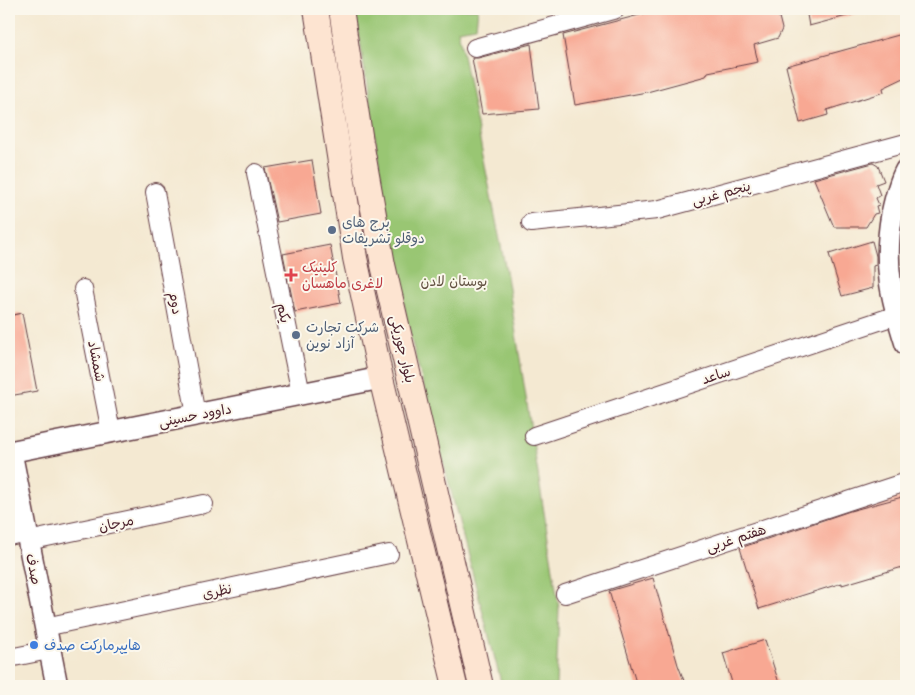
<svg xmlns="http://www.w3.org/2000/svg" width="915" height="695" viewBox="0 0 915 695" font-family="Mali,'Playpen Sans Arabic',sans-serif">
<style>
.green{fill:#99c673;stroke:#72724f}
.building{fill:#f8a893}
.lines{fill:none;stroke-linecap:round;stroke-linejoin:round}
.minor-casing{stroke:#643d44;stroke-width:20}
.tertiary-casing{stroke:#643d44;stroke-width:24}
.secondary-casing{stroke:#643d44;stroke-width:26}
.minor{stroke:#fff;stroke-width:18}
.tertiary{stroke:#fff;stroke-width:21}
.secondary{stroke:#fde4d1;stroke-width:24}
.service-dot{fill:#5c6f8a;stroke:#fbf7ec;stroke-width:2}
.health-dot{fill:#e0444e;stroke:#fbf7ec;stroke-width:2}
.shop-dot{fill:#3f7fe0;stroke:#fbf7ec;stroke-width:2}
.labels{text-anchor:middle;stroke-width:4;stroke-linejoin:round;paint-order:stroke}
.street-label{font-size:14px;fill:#4a1f2b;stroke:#fbf7ec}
.service-label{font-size:14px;fill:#4e5e75;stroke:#fbf7ec;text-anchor:start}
.health-label{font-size:14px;fill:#be3a42;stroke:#fbf7ec;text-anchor:start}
.park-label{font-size:14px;fill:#625141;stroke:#fbf7ec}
.shop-label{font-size:14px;fill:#366cbe;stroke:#fbf7ec;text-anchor:start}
</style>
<rect width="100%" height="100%" fill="#fbf7ec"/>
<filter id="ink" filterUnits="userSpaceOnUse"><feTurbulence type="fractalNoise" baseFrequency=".02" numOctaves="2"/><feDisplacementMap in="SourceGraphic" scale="10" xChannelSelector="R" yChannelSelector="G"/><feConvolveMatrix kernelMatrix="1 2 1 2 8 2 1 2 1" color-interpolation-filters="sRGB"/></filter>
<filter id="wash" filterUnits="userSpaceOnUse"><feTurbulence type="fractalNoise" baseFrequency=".0096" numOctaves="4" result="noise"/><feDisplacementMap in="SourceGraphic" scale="20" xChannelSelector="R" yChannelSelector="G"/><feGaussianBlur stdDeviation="1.12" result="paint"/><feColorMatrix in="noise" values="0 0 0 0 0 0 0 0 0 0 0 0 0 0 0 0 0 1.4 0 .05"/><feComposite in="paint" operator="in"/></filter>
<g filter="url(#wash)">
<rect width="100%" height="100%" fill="#f4e9d2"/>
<!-- green -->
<polygon class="green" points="355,9 478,9 476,27 458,30 507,276 559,608 556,686 502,686 408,327 384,193"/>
<g id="blocks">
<!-- building -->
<g class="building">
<polygon points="662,9 777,9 782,29 778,38 754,45 758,62 708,72 706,76 647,92 575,105 563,35"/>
<polygon points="806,9 857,9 858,13 809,26"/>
<polygon points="906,33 906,77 883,88 884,92 827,110 828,115 800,123 786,66"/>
<polygon points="531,44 539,109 482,114 472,58 478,58"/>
<polygon points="312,160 321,214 277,222 265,168"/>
<polygon points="873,163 878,166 884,181 876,184 880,195 876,198 879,205 876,206 878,213 874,214 866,227 834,227 814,179"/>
<polygon points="872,241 876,256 876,265 873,266 873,288 842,296 829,254"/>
<polygon points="330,245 341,303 295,312 283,254"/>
<polygon points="22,313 37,391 9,396 9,316"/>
<polygon points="906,496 906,566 842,585 842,583 759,609 740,548 850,511"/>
<polygon points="653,578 678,665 686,686 637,686 609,591"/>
<polygon points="765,640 780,686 733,686 723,653"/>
</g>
</g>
</g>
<g filter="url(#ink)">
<use href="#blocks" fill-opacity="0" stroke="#643d44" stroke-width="1"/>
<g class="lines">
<defs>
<g id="minor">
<polyline points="475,48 616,9"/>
<polyline points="256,173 301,394"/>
<polyline points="155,192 196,415"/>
<polyline points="531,223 657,210 906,143"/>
<polyline points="83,289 111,432"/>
<polyline points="534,436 897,315"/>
<polyline points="9,536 26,532"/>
<polyline points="28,541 204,504"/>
<polyline points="565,594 906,482"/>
<polyline points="45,627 389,554"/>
<polyline points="9,658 49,650"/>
</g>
<g id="tertiary">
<path d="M906 170C899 183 895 200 892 214 883 264 891 297 906 344"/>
<polyline points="9,452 381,378"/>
<polyline points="11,452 57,686"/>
</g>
<g id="secondary">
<polyline points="316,9 355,258 381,378 455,686"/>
<polyline points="341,9 361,142 383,265 481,686"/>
</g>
</defs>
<!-- minor casing -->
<use href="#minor" class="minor-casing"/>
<!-- tertiary casing -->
<use href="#tertiary" class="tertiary-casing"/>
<!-- secondary casing -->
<use href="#secondary" class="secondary-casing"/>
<!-- minor -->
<use href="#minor" class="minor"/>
<!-- tertiary -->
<use href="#tertiary" class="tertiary"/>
<!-- secondary -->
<use href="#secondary" class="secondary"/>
</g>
</g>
<!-- markers -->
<g class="service-dot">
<circle cx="332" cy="230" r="5"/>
<circle cx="296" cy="335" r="5"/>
</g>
<path class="health-dot" d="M288.5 267.5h5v5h5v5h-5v5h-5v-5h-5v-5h5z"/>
<circle class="shop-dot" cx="34" cy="645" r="5"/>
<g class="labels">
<!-- street labels -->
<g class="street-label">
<text transform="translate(721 193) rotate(-15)" y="5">پنجم غربی</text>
<text transform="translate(176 303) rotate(80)" y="5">دوم</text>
<text transform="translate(284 313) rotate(78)" y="5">یکم</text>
<text transform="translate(403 349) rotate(77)" y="5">بلوار جوریکی</text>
<text transform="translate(97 361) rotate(79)" y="5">شمشاد</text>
<text transform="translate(716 375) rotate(-18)" y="5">ساعد</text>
<text transform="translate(195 415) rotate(-11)" y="5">داوود حسینی</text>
<text transform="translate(116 523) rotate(-12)" y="5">مرجان</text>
<text transform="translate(736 538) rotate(-18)" y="5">هفتم غربی</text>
<text transform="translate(34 569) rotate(79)" y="5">صدف</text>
<text transform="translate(217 591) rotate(-12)" y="5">نظری</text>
</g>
<!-- service labels -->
<g class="service-label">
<text x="342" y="227">برج های<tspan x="342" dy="16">دوقلو تشریفات</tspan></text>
<text x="306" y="332">شرکت تجارت<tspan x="306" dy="16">آزاد نوین</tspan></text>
</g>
<!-- health labels -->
<g class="health-label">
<text x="302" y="272">کلینیک<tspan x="302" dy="16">لاغری ماهسان</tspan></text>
</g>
<!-- park labels -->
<g class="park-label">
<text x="454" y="286">بوستان لادن</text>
</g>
<!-- shop labels -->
<g class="shop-label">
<text x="44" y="650">هایپرمارکت صدف</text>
</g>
</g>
<!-- margin -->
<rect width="915" height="695" fill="none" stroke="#fbf7ec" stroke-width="30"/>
</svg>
